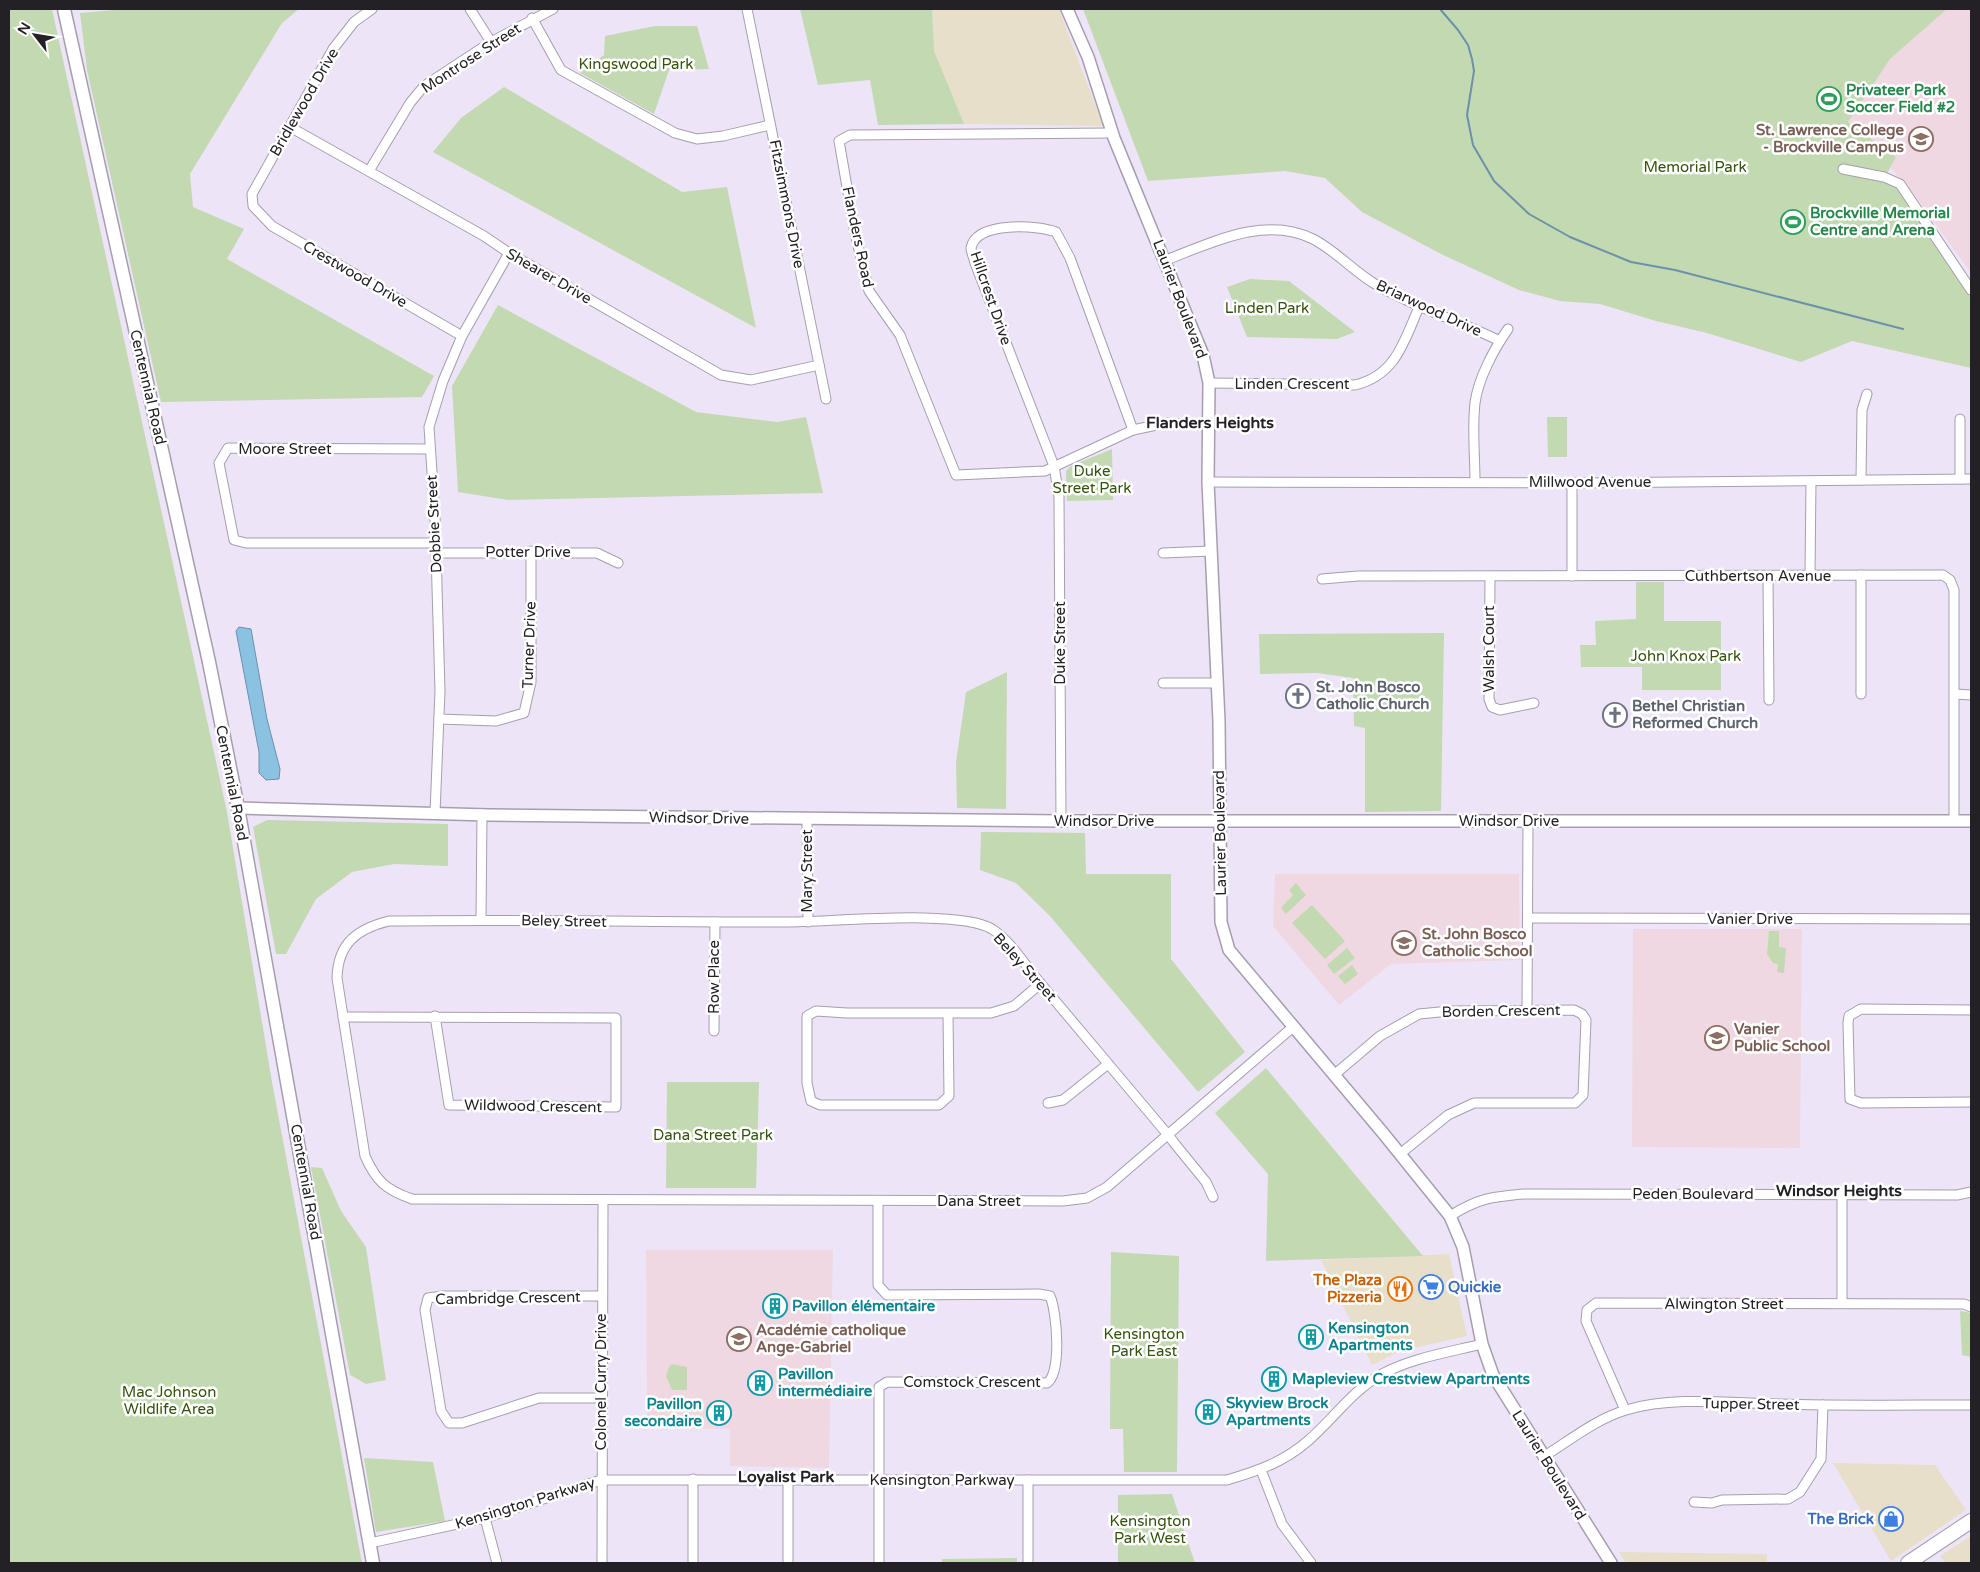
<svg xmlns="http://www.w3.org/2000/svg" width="1980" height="1572" viewBox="0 0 1980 1572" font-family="'Varela Round',sans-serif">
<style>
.commercial{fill:#e7dfc9}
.education{fill:#f0d8e2}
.green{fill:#c3d9b1}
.water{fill:#8bc1e1;stroke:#6c91a9}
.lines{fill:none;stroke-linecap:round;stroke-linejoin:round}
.stream{stroke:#6c91a9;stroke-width:2}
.minor-casing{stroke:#a69eaf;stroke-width:11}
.tertiary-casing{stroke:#a69eaf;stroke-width:14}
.secondary-casing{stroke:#a69eaf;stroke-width:15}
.primary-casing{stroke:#a69eaf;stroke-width:16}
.minor{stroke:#fff;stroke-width:9}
.tertiary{stroke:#fff;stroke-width:11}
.secondary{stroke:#fff;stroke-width:12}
.primary{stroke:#fff;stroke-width:14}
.labels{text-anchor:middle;stroke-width:5;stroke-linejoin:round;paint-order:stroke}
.street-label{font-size:15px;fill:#232026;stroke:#fff}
.park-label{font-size:15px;fill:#33520a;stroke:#fff}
.leisure-label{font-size:15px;font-weight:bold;fill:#27864d;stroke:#fff;text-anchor:start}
.education-label{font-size:15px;font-weight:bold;fill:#785e54;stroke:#fff;text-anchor:start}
.worship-label{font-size:15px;font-weight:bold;fill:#5b616d;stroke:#fff;text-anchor:start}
.food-label{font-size:15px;font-weight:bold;fill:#c56008;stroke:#fff;text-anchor:end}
.shop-label{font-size:15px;font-weight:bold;fill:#366cbe;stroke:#fff;text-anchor:start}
.culture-label{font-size:15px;font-weight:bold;fill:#0d838f;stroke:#fff;text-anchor:start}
.neighbourhood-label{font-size:16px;font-weight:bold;fill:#232026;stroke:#fff}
</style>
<rect width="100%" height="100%" fill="#ede5f7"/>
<!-- commercial -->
<g class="commercial">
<polygon points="932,9 1059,9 1103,126 964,124 933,51"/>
<polygon points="1449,1254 1467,1336 1400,1351 1372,1365 1321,1260"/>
<polygon points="1833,1463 1935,1465 1966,1510 1891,1561"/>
<polygon points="1971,1536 1971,1563 1945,1563 1940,1556"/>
<polygon points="1619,1552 1767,1554 1767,1563 1626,1563"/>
</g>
<!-- education -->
<g class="education">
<polygon points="1947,9 1971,9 1971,273 1916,197 1890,167 1896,157 1847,121 1890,59"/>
<polygon points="1275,874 1519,874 1520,960 1391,964 1339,1005 1273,926"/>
<polygon points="1633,929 1802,929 1800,1148 1632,1147"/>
<polygon points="646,1250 833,1250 829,1468 730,1466 730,1429 647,1428"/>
</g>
<!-- green -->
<g class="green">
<polygon points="9,9 52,9 227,812 272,1082 362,1563 9,1563"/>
<polygon points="125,9 299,9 282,23 190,174 193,207 244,229 227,259 434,376 422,397 161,402 87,70 80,13"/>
<polygon points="800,9 932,9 934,51 964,124 878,125 870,80 818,85"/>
<polygon points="1083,9 1947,9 1890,59 1848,122 1896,157 1884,179 1895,186 1971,298 1971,368 1852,341 1801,362 1707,333 1656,321 1600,304 1560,301 1519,290 1441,254 1362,212 1325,178 1285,171 1148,181"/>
<polygon points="655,26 697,26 709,69 669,70 654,114 580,73 604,55 605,36"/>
<polygon points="504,87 682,192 727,187 756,328 433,152 461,118"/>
<polygon points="1250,279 1289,281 1355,332 1337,339 1247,337 1227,287"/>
<polygon points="498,305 696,412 777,422 806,417 823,493 508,500 458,492 452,386"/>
<polygon points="1547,417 1567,417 1567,457 1548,457"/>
<polygon points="1112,449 1113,500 1067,501 1066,471 1071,466"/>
<polygon points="1636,582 1664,582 1664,621 1721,621 1721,690 1642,690 1642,667 1581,667 1580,645 1596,645 1595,621 1636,619"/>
<polygon points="1444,633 1441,811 1365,812 1365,728 1354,726 1353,678 1317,673 1260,674 1259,634"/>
<polygon points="1007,672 1006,809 957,808 956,762 966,692"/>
<polygon points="267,820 448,824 448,866 394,864 352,872 316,899 286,954 276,954 253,827"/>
<polygon points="981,832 1085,833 1086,874 1171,874 1171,959 1245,1052 1198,1092 1050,916 1016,883 980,870"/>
<polygon points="1296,883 1306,895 1286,914 1281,908 1293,895 1289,890"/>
<polygon points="1312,905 1345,941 1325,959 1292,923"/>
<polygon points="1769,931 1779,931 1779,947 1786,948 1784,973 1777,972 1778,964 1773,963 1767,954"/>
<polygon points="1347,948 1355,958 1334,974 1327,965"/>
<polygon points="1352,965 1358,974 1345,984 1338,976"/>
<polygon points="1266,1068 1423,1256 1266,1261 1268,1174 1215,1113"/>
<polygon points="667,1082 759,1082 756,1188 666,1188"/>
<polygon points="311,1167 322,1168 341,1211 366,1247 386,1380 366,1384 350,1375"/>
<polygon points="1111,1252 1179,1256 1177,1472 1124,1472 1123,1429 1110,1429"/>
<polygon points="1960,1311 1971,1313 1971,1357 1962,1355"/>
<polygon points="672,1364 687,1367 687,1390 672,1390 666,1376 669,1367"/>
<polygon points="364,1458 433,1462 445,1521 376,1532"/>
<polygon points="1172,1494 1195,1563 1118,1563 1118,1495"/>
<polygon points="1017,1558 1017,1563 942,1563 942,1559"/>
</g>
<!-- water -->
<polygon class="water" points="239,627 251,629 267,719 280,769 279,779 266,780 259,773 259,752 236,631"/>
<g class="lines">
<!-- stream -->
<polyline class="stream" points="1440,9 1458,30 1468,45 1472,59 1474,71 1467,115 1473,145 1494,181 1529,214 1570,237 1631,262 1675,270 1903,329"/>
<defs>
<g id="minor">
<polyline points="372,9 354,22 333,49 252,194 253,206 272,226 462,336"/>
<polyline points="470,9 491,42"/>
<polyline points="747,9 826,399"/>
<polyline points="532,18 561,70 675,133 697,139 723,136 770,125"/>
<polyline points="290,127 484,236 509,253 721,375 751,380 819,365"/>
<polyline points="1112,133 850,135 839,141 855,233 869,291 900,335 956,475 1045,471 1133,430 1166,423 1209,425"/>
<polyline points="1843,169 1884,177 1900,184 1971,290"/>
<polyline points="369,171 410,103 424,86 491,42 553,9"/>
<path d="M1166 260C1211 243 1265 215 1313 239 1335 250 1353 271 1375 284 1414 307 1459 321 1500 341"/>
<path d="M1209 383 1355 385C1397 375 1404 340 1420 305"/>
<polyline points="1960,419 1960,479"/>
<polyline points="430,449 228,448 219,463 234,540 246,543 436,543"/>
<polyline points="1861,480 1862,410 1867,394"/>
<polyline points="1208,482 1579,483 1971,479"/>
<path d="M1475 482C1475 456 1472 429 1475 403 1478 379 1494 349 1508 329"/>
<polyline points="1572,483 1572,576"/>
<polyline points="436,553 597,553 618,563"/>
<polyline points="1163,553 1211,551"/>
<polyline points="1810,575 1811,481"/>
<polyline points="1861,575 1861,694"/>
<polyline points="1768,576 1769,700"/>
<polyline points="1490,577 1489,699 1492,707 1500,710 1534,703"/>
<polyline points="1322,579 1358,576 1943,575 1950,580 1954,590 1954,821"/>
<polyline points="1163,683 1217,683"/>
<polyline points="1955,694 1971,695"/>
<polyline points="439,719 496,721 524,713 531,682 531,551"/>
<polyline points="435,813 440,691 435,517 429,427 443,381 462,336 509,253"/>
<polyline points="807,819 808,922"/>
<path d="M1061 821 1059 497 1054 466 975 263C974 258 971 252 971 248 976 221 1038 225 1056 232L1070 258 1133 430"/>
<polyline points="1529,918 1971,919"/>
<polyline points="481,920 482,814"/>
<polyline points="1527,1010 1528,821"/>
<polyline points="1971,1010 1861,1009 1849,1016 1848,1023 1850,1099 1861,1103 1971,1102"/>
<polyline points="948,1014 949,1096 939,1105 820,1105 811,1101 807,1083 807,1016 816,1011 847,1013 991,1013 1014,1006 1040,984"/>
<polyline points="343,1017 616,1018 616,1107 449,1105 435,1016"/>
<polyline points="714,1031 715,922"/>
<polyline points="1334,1075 1380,1036 1419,1014 1450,1011 1574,1010 1582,1014 1586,1020 1583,1095 1575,1103 1474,1103 1448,1115 1400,1154"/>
<polyline points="1048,1103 1063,1100 1108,1064"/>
<polyline points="1842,1195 1842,1303"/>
<path d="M1213 1197 1206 1182 1175 1144C1170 1137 1164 1130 1158 1123 1119 1077 1080 1030 1041 984 1026 967 1012 942 992 929 959 909 832 922 787 922 654 922 521 919 389 921 357 929 338 943 337 978L365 1156C376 1181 386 1190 412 1199L1063 1201 1087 1198 1107 1187 1293 1027"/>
<path d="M878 1201V1285L887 1295 1039 1294 1050 1296C1057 1312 1062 1373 1047 1383L887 1382 879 1387V1563"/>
<path d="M1450 1216C1479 1198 1491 1197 1524 1194L1957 1195 1971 1192"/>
<polyline points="601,1398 539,1398 462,1423 449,1423 441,1411 425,1310 428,1298 443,1296 602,1296"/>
<polyline points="1625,1410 1586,1321 1587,1310 1596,1303 1964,1304 1971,1307"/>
<path d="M1543 1457C1569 1441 1596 1419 1626 1410 1673 1396 1728 1403 1777 1404 1842 1406 1907 1405 1971 1405"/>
<polyline points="1261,1470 1282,1524 1311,1563"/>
<polyline points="788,1480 788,1563"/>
<polyline points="1028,1480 1028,1563"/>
<polyline points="1694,1502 1712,1503 1722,1500 1788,1499 1800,1492 1821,1459 1823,1405"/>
<polyline points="485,1518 497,1563"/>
<path d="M370 1543 485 1518 601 1480H1227C1258 1471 1284 1462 1309 1440 1334 1418 1353 1390 1382 1374 1411 1358 1450 1352 1482 1344"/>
<polyline points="602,1563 603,1201"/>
<polyline points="693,1563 693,1479"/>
</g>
<g id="tertiary">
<polyline points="1067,9 1088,57 1114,138 1203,355 1209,383 1208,482 1219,721 1221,922 1229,950 1383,1133 1450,1216 1463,1247 1482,1344 1493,1375 1611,1563"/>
<polyline points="238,808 489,815 1061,821 1971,821"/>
</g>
<polyline id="secondary" points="64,9 209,662 238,808 373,1563"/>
<polyline id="primary" points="1908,1563 1971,1521"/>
</defs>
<!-- minor casing -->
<use href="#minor" class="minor-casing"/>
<!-- tertiary casing -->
<use href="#tertiary" class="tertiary-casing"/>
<!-- secondary casing -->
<use href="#secondary" class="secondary-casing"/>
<!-- primary casing -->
<use href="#primary" class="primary-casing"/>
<!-- minor -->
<use href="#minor" class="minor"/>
<!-- tertiary -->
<use href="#tertiary" class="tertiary"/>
<!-- secondary -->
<use href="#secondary" class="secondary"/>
<!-- primary -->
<use href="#primary" class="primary"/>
</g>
<!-- icons -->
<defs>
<symbol id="stadium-ring" viewBox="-11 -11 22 22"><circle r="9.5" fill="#fff" stroke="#2e9e5b" stroke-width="1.5"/><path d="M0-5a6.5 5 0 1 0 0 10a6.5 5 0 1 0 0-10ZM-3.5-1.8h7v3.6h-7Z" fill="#2e9e5b"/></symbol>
<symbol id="university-ring" viewBox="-11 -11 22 22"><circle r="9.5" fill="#fff" stroke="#8d6e63" stroke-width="1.5"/><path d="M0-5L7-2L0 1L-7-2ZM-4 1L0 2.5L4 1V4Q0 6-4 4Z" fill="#8d6e63"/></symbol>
<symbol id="church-ring" viewBox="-11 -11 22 22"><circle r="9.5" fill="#fff" stroke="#6b7280" stroke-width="1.5"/><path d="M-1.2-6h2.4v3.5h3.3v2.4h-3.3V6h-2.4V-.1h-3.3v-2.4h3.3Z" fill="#6b7280"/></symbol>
<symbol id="school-ring" viewBox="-11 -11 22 22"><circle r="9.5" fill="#fff" stroke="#8d6e63" stroke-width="1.5"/><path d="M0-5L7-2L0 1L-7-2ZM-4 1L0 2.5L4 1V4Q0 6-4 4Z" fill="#8d6e63"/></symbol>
<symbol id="supermarket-ring" viewBox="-11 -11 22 22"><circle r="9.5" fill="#fff" stroke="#3f7fe0" stroke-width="1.5"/><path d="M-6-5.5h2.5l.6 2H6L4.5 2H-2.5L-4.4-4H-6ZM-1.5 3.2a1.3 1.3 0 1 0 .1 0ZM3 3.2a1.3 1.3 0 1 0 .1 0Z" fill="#3f7fe0"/></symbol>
<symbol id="restaurant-ring" viewBox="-11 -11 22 22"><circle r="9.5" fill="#fff" stroke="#e8710a" stroke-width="1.5"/><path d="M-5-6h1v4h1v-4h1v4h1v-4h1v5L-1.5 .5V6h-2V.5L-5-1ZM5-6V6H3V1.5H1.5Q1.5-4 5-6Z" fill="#e8710a"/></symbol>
<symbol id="building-ring" viewBox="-11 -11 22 22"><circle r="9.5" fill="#fff" stroke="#0f9aa8" stroke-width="1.5"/><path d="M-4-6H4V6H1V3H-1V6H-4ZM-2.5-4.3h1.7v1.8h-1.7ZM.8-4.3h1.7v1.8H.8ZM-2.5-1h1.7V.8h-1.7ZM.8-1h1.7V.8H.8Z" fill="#0f9aa8"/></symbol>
<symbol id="shop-ring" viewBox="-11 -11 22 22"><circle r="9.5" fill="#fff" stroke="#3f7fe0" stroke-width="1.5"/><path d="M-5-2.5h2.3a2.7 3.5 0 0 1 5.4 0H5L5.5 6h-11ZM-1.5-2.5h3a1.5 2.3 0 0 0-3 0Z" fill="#3f7fe0"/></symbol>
</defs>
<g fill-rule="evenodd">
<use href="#stadium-ring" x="1815" y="85" width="28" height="28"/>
<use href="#university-ring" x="1907" y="125" width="28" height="28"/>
<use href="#stadium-ring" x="1779" y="208" width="28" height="28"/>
<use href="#church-ring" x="1284" y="682" width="28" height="28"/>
<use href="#church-ring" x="1601" y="701" width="28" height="28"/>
<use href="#school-ring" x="1390" y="929" width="28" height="28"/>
<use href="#school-ring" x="1703" y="1024" width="28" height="28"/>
<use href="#supermarket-ring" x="1417" y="1273" width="28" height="28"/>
<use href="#restaurant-ring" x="1386" y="1275" width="28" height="28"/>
<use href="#building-ring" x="761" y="1292" width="28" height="28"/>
<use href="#building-ring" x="1297" y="1323" width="28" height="28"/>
<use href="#school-ring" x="725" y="1325" width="28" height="28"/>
<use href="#building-ring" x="1260" y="1365" width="28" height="28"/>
<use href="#building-ring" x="746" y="1369" width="28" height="28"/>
<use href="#building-ring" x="1194" y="1398" width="28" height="28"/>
<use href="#building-ring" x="705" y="1399" width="28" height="28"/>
<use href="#shop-ring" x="1877" y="1505" width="28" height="28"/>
</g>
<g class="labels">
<!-- street labels -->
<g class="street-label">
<text transform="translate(471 58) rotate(-33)" y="5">Montrose Street</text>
<text transform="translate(304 102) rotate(-60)" y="5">Bridlewood Drive</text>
<text transform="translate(787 204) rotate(79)" y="5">Fitzsimmons Drive</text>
<text transform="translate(858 237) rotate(78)" y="5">Flanders Road</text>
<text transform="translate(355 274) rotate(30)" y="5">Crestwood Drive</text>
<text transform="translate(549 276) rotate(30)" y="5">Shearer Drive</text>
<text transform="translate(991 298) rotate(71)" y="5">Hillcrest Drive</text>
<text transform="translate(1180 299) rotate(69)" y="5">Laurier Boulevard</text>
<text transform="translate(1429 308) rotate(25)" y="5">Briarwood Drive</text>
<text x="1292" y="389">Linden Crescent</text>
<text transform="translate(148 387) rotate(77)" y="5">Centennial Road</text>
<text x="285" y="454">Moore Street</text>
<text x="1590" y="487">Millwood Avenue</text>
<text transform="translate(434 524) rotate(-93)" y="5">Dobbie Street</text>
<text x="528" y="557">Potter Drive</text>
<text x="1758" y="581">Cuthbertson Avenue</text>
<text transform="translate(1060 643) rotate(-90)" y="5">Duke Street</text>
<text transform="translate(529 645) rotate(-88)" y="5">Turner Drive</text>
<text transform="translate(1489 649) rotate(-90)" y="5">Walsh Court</text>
<text transform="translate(232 783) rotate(79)" y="5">Centennial Road</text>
<text transform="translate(699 818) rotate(1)" y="5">Windsor Drive</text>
<text x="1104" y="826">Windsor Drive</text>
<text x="1509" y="826">Windsor Drive</text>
<text transform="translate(1220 833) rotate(-91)" y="5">Laurier Boulevard</text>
<text transform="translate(807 871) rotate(-90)" y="5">Mary Street</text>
<text x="1750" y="924">Vanier Drive</text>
<text transform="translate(564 921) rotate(1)" y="5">Beley Street</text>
<text transform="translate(1025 967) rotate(48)" y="5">Beley Street</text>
<text transform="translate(714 977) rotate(-90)" y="5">Row Place</text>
<text transform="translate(1501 1011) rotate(-1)" y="5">Borden Crescent</text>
<text transform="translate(533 1106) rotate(1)" y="5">Wildwood Crescent</text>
<text transform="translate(306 1182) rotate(80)" y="5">Centennial Road</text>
<text x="1693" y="1199">Peden Boulevard</text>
<text x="979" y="1206">Dana Street</text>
<text transform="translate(508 1298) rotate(-1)" y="5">Cambridge Crescent</text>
<text x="1724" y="1309">Alwington Street</text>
<text transform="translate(601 1382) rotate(-90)" y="5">Colonel Curry Drive</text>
<text x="972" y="1387">Comstock Crescent</text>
<text transform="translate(1751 1404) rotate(1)" y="5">Tupper Street</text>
<text transform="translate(1549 1465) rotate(58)" y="5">Laurier Boulevard</text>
<text x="942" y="1485">Kensington Parkway</text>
<text transform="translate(525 1503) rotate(-17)" y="5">Kensington Parkway</text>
</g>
<!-- park labels -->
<g class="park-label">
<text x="636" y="69">Kingswood Park</text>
<text x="1695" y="172">Memorial Park</text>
<text x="1267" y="313">Linden Park</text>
<text x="1092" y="476">Duke<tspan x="1092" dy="17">Street Park</tspan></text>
<text x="1686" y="661">John Knox Park</text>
<text x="713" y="1140">Dana Street Park</text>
<text x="1144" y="1339">Kensington<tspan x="1144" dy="17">Park East</tspan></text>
<text x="169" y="1397">Mac Johnson<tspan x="169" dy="17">Wildlife Area</tspan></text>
<text x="1150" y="1526">Kensington<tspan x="1150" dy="17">Park West</tspan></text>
</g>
<!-- leisure labels -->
<g class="leisure-label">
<text x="1846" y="95">Privateer Park<tspan x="1846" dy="17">Soccer Field #2</tspan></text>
<text x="1810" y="218">Brockville Memorial<tspan x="1810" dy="17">Centre and Arena</tspan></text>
</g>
<!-- education labels -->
<g class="education-label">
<text x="1904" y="135" text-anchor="end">St. Lawrence College<tspan x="1904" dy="17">- Brockville Campus</tspan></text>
<text x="1422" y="939">St. John Bosco<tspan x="1422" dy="17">Catholic School</tspan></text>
<text x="1734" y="1034">Vanier<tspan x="1734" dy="17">Public School</tspan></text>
<text x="756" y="1335">Académie catholique<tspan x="756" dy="17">Ange-Gabriel</tspan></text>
</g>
<!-- worship labels -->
<g class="worship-label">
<text x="1316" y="692">St. John Bosco<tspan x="1316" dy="17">Catholic Church</tspan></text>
<text x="1632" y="711">Bethel Christian<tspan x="1632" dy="17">Reformed Church</tspan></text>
</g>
<!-- food labels -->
<g class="food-label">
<text x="1382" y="1285">The Plaza<tspan x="1382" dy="17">Pizzeria</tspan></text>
</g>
<!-- shop labels -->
<g class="shop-label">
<text x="1448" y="1292">Quickie</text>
<text x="1874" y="1524" text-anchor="end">The Brick</text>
</g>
<!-- culture labels -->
<g class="culture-label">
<text x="792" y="1311">Pavillon élémentaire</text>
<text x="1328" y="1333">Kensington<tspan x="1328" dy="17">Apartments</tspan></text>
<text x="778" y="1379">Pavillon<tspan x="778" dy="17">intermédiaire</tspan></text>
<text x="1292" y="1384">Mapleview Crestview Apartments</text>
<text x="1226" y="1408">Skyview Brock<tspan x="1226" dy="17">Apartments</tspan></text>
<text x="702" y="1409" text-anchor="end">Pavillon<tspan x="702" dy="17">secondaire</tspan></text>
</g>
<!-- neighbourhood labels -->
<g class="neighbourhood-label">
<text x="1210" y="428">Flanders Heights</text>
<text x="1839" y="1196">Windsor Heights</text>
<text x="786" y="1482">Loyalist Park</text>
</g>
</g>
<!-- border -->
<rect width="1980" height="1572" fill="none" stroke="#232026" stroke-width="20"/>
<!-- north arrow -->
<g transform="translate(35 35) rotate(301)" stroke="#ffffff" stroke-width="4" paint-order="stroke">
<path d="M0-4L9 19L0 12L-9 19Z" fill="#232026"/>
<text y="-8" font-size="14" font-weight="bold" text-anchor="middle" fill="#232026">N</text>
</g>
</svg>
